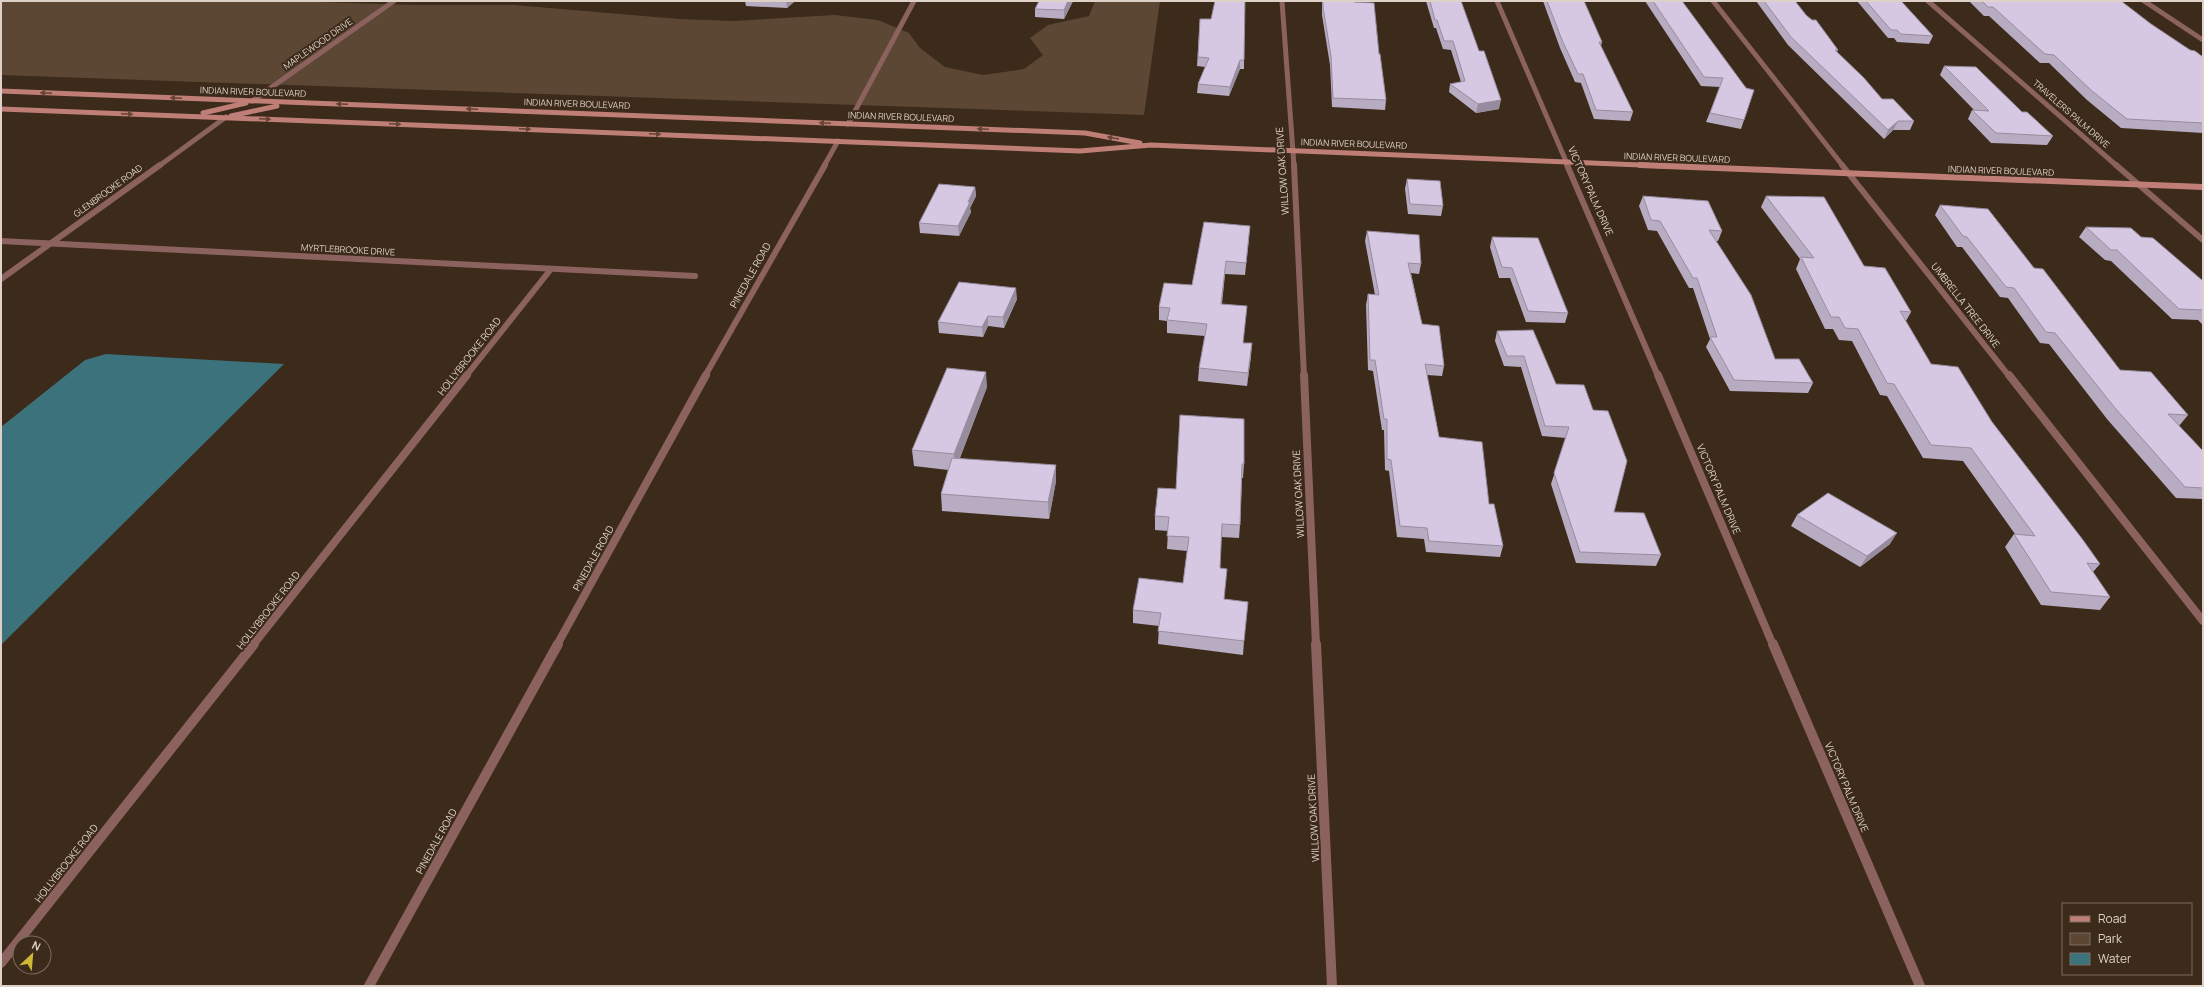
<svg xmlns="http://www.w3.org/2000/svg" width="2204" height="987" viewBox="0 0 2204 987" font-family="Manrope,sans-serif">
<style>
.green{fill:#5c4734}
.water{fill:#3b727b}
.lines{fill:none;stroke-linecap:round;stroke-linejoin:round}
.minor-far3{stroke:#8b625e;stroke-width:5}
.minor-far2{stroke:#8b625e;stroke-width:6}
.minor-far1{stroke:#8b625e;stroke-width:8}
.minor{stroke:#8b625e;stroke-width:10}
.secondary-far1{stroke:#bf7f77;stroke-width:5}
.secondary{stroke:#bf7f77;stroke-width:6}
.wall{fill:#b8acc2}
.shaded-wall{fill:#968c9e}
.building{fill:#d6c8e2;stroke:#968c9e}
.oneway{fill:#634436}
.labels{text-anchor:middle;stroke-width:4;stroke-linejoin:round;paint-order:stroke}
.far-street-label{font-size:9px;fill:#ded2c8;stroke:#3c2a1a}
.street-label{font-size:10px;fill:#ded2c8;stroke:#3c2a1a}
</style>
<rect width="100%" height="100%" fill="#3c2a1a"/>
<!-- green -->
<polygon class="green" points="1,1 285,1 414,5 514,5 679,19 733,21 835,15 878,20 909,33 920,48 945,67 983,75 1024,69 1043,55 1030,38 1048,25 1089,16 1095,1 1160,1 1144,115 1,75"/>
<!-- water -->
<polygon class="water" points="106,354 284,364 1,645 1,427 85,360"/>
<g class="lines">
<!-- minor-far3 -->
<g class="minor-far3">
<polyline points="1282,1 1294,166"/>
<polyline points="1497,1 1568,166"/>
<polyline points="1713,1 1843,166"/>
<polyline points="1928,1 2117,166"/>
<polyline points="2144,1 2203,40"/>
<polyline points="252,101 394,1"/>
<polyline points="848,124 914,1"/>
<polyline points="159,166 226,117"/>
<polyline points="824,166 838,141"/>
</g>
<!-- minor-far2 -->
<g class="minor-far2">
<polyline points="1294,165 1304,376"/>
<polyline points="1567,165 1658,376"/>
<polyline points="1842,165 2009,376"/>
<polyline points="2116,165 2203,240"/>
<polyline points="1,241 695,276"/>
<polyline points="1,279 160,165"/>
<polyline points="466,376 551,269"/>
<polyline points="705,376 825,165"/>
</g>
<!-- minor-far1 -->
<g class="minor-far1">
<polyline points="1304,375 1316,645"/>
<polyline points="1658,375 1773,645"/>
<polyline points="2009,375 2203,621"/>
<polyline points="253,645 467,375"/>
<polyline points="557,645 706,375"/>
</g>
<!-- minor -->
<g class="minor">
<polyline points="1316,644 1332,986"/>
<polyline points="1773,644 1920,986"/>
<polyline points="1,963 254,644"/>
<polyline points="369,986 558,644"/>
</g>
<!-- secondary-far1 -->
<g class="secondary-far1">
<polyline points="1,91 1085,133 1140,143"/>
<polyline points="1,109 1080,151 1151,145 1665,166"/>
<polyline points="203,113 246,103"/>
<polyline points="231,116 277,106"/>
</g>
<!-- secondary -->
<polyline class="secondary" points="1640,165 2203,187"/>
</g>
<!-- wall -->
<g class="wall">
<polygon points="745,1 795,1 787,8 746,6"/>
<polygon points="1073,1 1064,19 1035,17 1035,9"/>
<polygon points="1322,1 1354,1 1379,54 1386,100 1385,110 1332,107 1330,65 1322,15"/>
<polygon points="1426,1 1461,1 1499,109 1476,113 1449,92 1450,84 1461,82 1451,50 1443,49 1436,28 1434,28"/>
<polygon points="1543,1 1584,1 1602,42 1601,46 1633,112 1630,121 1594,119 1581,83 1575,82 1560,48"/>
<polygon points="1645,1 1682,1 1746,88 1744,120 1741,129 1706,122 1720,87 1701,86"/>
<polygon points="1756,1 1795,1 1806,15 1838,50 1837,52 1882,99 1914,121 1910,130 1893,130 1884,139 1788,45"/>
<polygon points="1857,1 1901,1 1933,36 1929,44 1897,42 1894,38 1888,38"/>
<polygon points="1969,1 2121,1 2151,24 2190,50 2203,57 2203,133 2121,128 2087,100 2049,63 2040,63 1989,16 1984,16"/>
<polygon points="1200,19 1244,60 1244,69 1240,69 1229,96 1197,93 1198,84 1205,67 1197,66"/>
<polygon points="1944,66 2022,112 2053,136 2047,145 1991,143 1968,119 1972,110 1974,110 1940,75"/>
<polygon points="1407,179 1443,206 1441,216 1408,214 1405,189"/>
<polygon points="975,187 976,196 970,208 971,212 959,236 920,233 919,223"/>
<polygon points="1643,196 1722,231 1718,241 1716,241 1775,359 1813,383 1808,393 1730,391 1706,347 1710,339 1693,288 1689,288 1657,231 1648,230 1639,206"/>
<polygon points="1766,196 1864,266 1911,312 1906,321 1931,364 1992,422 2100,564 2093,572 2110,597 2100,610 2041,605 2005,547 2014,534 2015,534 1963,461 1923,458 1887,396 1880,395 1852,341 1839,340 1833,329 1825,329 1796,269 1800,259 1761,207"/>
<polygon points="1940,205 2034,268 2120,370 2188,415 2179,426 2203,451 2203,499 2176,498 2107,419 2049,344 2040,343 2008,298 2000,297 1962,247 1957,247 1935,215"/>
<polygon points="2086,227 2141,237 2203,281 2203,325 2198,320 2172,319 2111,261 2105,260 2079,237"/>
<polygon points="1367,231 1421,264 1419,274 1411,273 1422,324 1444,366 1442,376 1427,375 1439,437 1489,504 1503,546 1500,557 1426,552 1424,539 1397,537 1389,471 1385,470 1384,430 1382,430 1373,371 1368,370 1366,305 1368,294 1375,295 1365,241"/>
<polygon points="1492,237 1568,313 1565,323 1526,322 1510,278 1499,278 1490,247"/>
<polygon points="1249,238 1245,275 1225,274 1222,304 1251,356 1247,386 1198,381 1199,368 1205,336 1167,333 1167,321 1159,320 1159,307 1192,285"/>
<polygon points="1017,299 1004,328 988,326 983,337 939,333 938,322"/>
<polygon points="1497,331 1556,384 1614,512 1661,555 1656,566 1576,563 1551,484 1566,438 1542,436 1521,367 1504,366 1495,341"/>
<polygon points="987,387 960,458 1056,481 1049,519 942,511 941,494 948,470 914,466 912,450"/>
<polygon points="1180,415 1244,464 1243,478 1242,478 1240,525 1239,538 1221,537 1220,568 1224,600 1244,641 1243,655 1158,644 1159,626 1133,623 1133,610 1183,583 1187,551 1167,549 1168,531 1155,530 1155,516 1176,489"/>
<polygon points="1797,515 1890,544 1860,567 1791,526"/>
</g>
<!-- shaded-wall -->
<g class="shaded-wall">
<polygon points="786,1 795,1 787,8"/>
<polygon points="1068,1 1073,1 1064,19 1064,10"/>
<polygon points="1240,60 1240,69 1229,96 1230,87"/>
<polygon points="1501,100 1499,109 1476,113 1478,104"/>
<polygon points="1898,121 1893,130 1884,139 1888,130"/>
<polygon points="975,187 976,196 970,208 971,212 959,236 958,226"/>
<polygon points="1016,288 1017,299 1004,328 1003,317"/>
<polygon points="988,316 988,326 983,337 982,327"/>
<polygon points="1252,343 1251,356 1247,386 1248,373"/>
<polygon points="986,372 987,387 955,470 954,454"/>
<polygon points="1056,465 1056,481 1049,519 1048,502"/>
<polygon points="1897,533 1890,544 1860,567 1867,556"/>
</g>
<!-- building -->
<g class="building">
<polygon points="1039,1 1068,1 1064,10 1035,9"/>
<polygon points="1215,1 1245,1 1244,60 1240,60 1230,87 1198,84 1209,58 1198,57 1200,19 1211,19"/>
<polygon points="1323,1 1354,1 1354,2 1374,3 1379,54 1380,54 1386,100 1333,98 1331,56 1323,7"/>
<polygon points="1430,1 1461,1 1479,51 1484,51 1501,100 1478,104 1450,84 1465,81 1453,41 1444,41 1437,20 1435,20"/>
<polygon points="1547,1 1584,1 1602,42 1599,42 1633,112 1596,110 1583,74 1578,74 1562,40"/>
<polygon points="1653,1 1682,1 1746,88 1754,90 1744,120 1710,113 1723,78 1704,77"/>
<polygon points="1764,1 1795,1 1806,15 1812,20 1816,20 1838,50 1835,50 1864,78 1882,99 1893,99 1914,121 1898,121 1888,130 1791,37"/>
<polygon points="1866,1 1901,1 1933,36 1901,34 1897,30 1891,30"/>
<polygon points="1982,1 2121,1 2151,24 2190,50 2195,51 2203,57 2203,123 2127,119 2092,91 2054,55 2045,54 1993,7 1988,7"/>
<polygon points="1944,66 1976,67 2022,112 2027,112 2053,136 1996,133 1972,110 1989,111"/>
<polygon points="1407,179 1440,181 1443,206 1410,204"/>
<polygon points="939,184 975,187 968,202 970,202 958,226 919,223"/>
<polygon points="1643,196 1708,201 1722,231 1709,230 1751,295 1775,359 1799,359 1813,383 1734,380 1710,337 1717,337 1697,278 1693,278 1660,221 1651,220"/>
<polygon points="1766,196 1824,197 1864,266 1885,268 1911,312 1900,311 1931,364 1958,367 1992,422 2083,540 2100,564 2087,563 2110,597 2051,592 2014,534 2035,536 1971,448 1931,445 1894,384 1887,383 1858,329 1845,328 1839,317 1831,317 1801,257 1814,258"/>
<polygon points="1940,205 1988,209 2034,268 2043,269 2120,370 2151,372 2188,415 2168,414 2203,451 2203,488 2185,487 2115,408 2055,333 2046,332 2014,288 2006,287 1967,237 1963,236"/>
<polygon points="1204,222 1250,226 1246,263 1226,261 1221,304 1247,306 1243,343 1252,343 1248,373 1199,368 1207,324 1167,320 1170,308 1159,307 1164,283 1192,285"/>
<polygon points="2086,227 2131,228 2141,237 2153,238 2203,281 2203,310 2179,309 2117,250 2111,250"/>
<polygon points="1367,231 1419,235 1421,264 1408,263 1422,324 1439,326 1444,366 1425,364 1439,437 1482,442 1489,504 1494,504 1503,546 1429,541 1427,528 1400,526 1391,460 1387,459 1387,419 1384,419 1375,360 1370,360 1368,294 1379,295"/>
<polygon points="1492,237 1538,238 1568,313 1528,311 1512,268 1502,267"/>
<polygon points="959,282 1016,288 1003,317 988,316 982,327 938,322"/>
<polygon points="1533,330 1556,384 1584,385 1593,410 1608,411 1627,461 1614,512 1644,513 1661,555 1580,552 1554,473 1569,427 1545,426 1524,356 1507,356 1497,331"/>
<polygon points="947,368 986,372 954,454 912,450"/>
<polygon points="1180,415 1244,419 1244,464 1242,464 1240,525 1222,524 1220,568 1227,569 1224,599 1248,602 1244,641 1158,631 1161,613 1133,610 1139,578 1183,583 1189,537 1167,536 1169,517 1155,516 1158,488 1176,489"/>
<polygon points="952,458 1056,465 1048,502 941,494"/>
<polygon points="1828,493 1897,533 1867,556 1797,515"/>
</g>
<!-- one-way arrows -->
<defs><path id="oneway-solid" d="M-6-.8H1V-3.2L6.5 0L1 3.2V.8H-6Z"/></defs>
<g class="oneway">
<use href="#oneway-solid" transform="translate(46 93) rotate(-178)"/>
<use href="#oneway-solid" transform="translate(176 98) rotate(-178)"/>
<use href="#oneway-solid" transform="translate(342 104) rotate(-178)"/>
<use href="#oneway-solid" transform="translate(472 109) rotate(-178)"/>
<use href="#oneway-solid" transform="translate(127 114) rotate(2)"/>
<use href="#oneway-solid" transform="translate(265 119) rotate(2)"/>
<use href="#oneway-solid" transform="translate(825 123) rotate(-178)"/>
<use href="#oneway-solid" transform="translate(395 124) rotate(2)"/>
<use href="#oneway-solid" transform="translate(525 129) rotate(2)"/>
<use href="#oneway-solid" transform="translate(983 129) rotate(-178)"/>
<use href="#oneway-solid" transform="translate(655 134) rotate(2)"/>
<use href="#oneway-solid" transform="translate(1113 138) rotate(-170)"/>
</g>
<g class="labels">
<!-- far-street labels -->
<g class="far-street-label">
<text transform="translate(318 44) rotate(-35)" y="3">MAPLEWOOD DRIVE</text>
<text transform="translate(253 92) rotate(2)" y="3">INDIAN RIVER BOULEVARD</text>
<text transform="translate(577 104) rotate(2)" y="3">INDIAN RIVER BOULEVARD</text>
<text transform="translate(2071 114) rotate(41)" y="3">TRAVELERS PALM DRIVE</text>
<text transform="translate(901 117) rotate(2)" y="3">INDIAN RIVER BOULEVARD</text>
<text transform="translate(1354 144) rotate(2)" y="3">INDIAN RIVER BOULEVARD</text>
<text transform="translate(1677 158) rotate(2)" y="3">INDIAN RIVER BOULEVARD</text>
<text transform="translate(2001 171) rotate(2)" y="3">INDIAN RIVER BOULEVARD</text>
<text transform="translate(108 191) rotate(-36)" y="3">GLENBROOKE ROAD</text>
<text transform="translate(348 250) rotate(3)" y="3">MYRTLEBROOKE DRIVE</text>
</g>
<!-- street labels -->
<g class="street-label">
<text transform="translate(1282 171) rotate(-94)" y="4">WILLOW OAK DRIVE</text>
<text transform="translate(1591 191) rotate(66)" y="4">VICTORY PALM DRIVE</text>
<text transform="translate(750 275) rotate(-61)" y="4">PINEDALE ROAD</text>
<text transform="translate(1966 305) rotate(52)" y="4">UMBRELLA TREE DRIVE</text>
<text transform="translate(469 356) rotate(-52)" y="4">HOLLYBROOKE ROAD</text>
<text transform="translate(1719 489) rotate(67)" y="4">VICTORY PALM DRIVE</text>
<text transform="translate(1298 494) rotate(-93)" y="4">WILLOW OAK DRIVE</text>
<text transform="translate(593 558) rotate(-61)" y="4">PINEDALE ROAD</text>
<text transform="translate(268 610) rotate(-52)" y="4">HOLLYBROOKE ROAD</text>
<text transform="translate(1847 787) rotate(67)" y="4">VICTORY PALM DRIVE</text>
<text transform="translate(1313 818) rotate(-93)" y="4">WILLOW OAK DRIVE</text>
<text transform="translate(436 841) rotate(-61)" y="4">PINEDALE ROAD</text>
<text transform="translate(66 863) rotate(-52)" y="4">HOLLYBROOKE ROAD</text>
</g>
</g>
<!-- border -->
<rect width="2204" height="987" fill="none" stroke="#ded2c8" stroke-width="4"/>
<!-- legend -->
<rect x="2062" y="903" width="130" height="72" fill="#3c2a1a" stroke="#7d6d60"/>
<rect x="2070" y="916" width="20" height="6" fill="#bf7f77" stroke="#7d6d60"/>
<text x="2098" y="923" font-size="12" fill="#ded2c8">Road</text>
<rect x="2070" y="933" width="20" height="12" fill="#5c4734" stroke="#7d6d60"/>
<text x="2098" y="943" font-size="12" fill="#ded2c8">Park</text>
<rect x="2070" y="953" width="20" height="12" fill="#3b727b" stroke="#7d6d60"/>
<text x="2098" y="963" font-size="12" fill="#ded2c8">Water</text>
<!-- north arrow -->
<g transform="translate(32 955) rotate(26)"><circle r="19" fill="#3c2a1a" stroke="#7d6d60"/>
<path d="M0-3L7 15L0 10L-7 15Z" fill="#d1b736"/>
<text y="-6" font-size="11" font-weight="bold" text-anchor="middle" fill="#ded2c8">N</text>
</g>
</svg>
